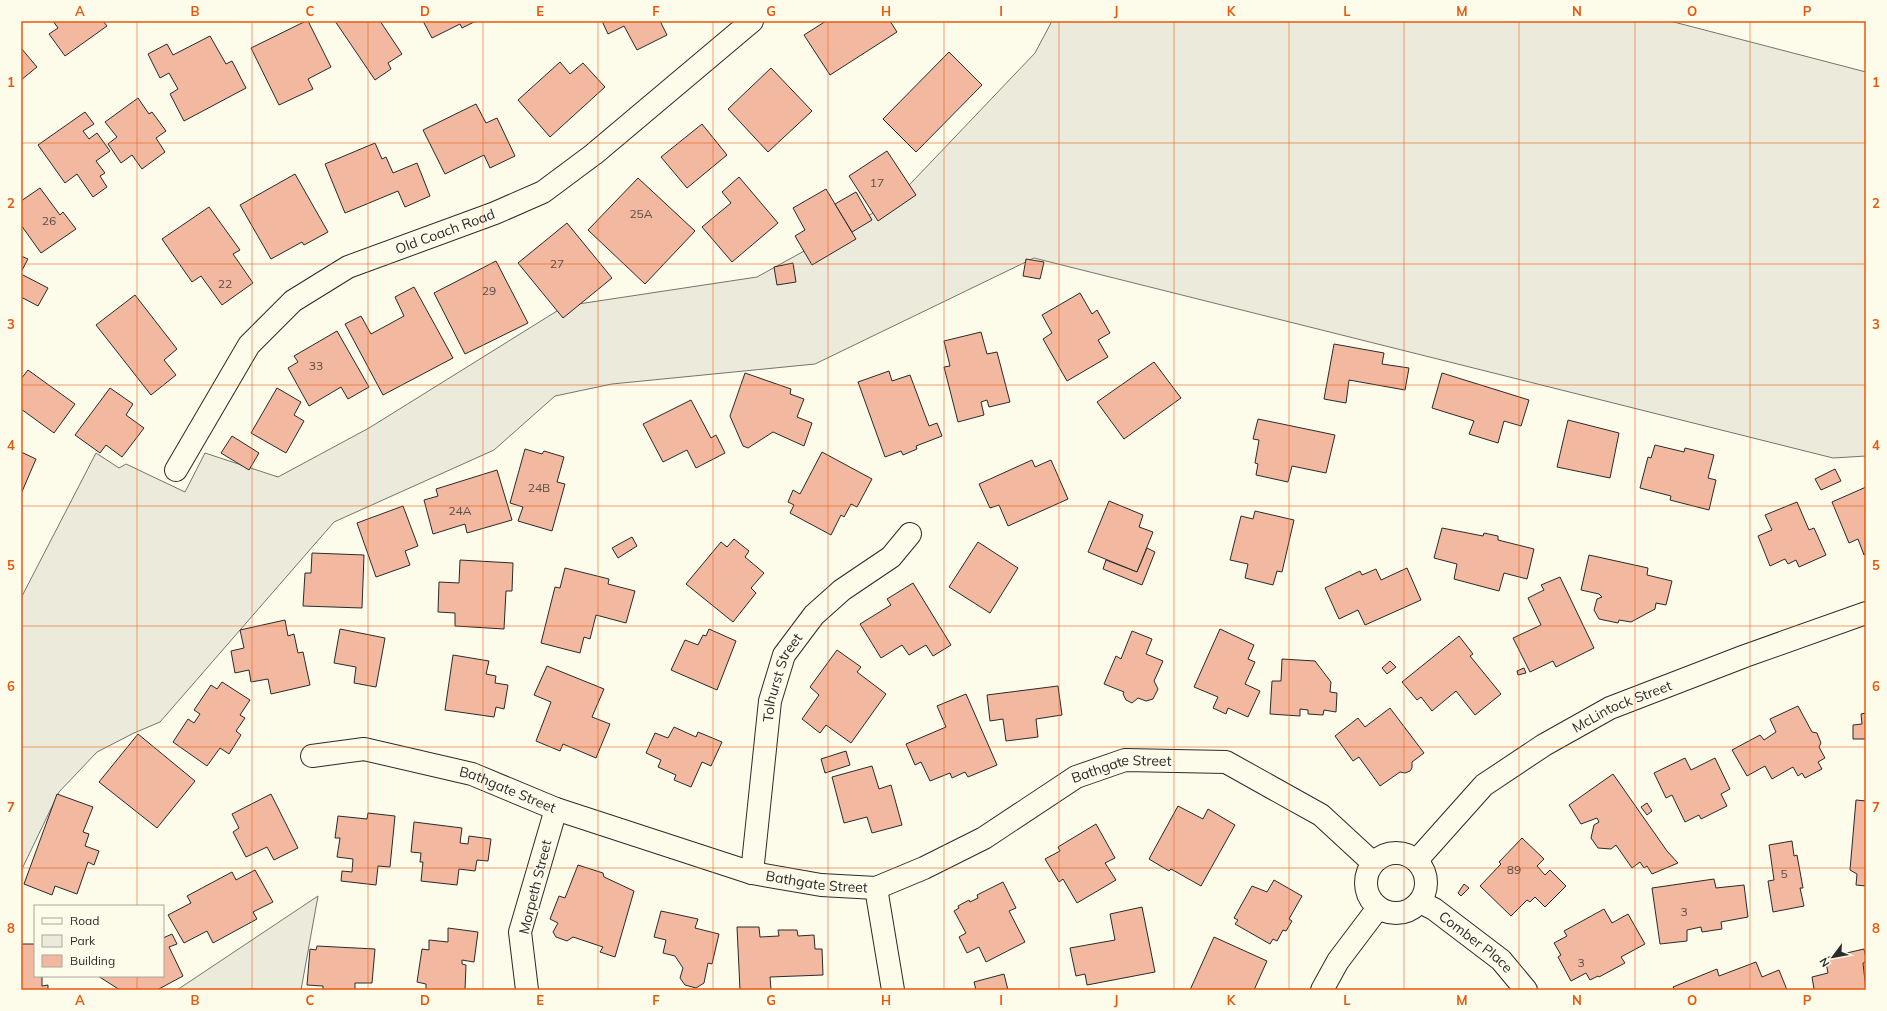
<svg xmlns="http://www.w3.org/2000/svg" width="1887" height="1011" viewBox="0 0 1887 1011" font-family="Mulish,sans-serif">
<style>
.green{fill:#ecebdb;stroke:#74746e}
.building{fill:#f2b8a0;stroke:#2b2b2b}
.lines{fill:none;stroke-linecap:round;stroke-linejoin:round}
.street-casing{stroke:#2b2b2b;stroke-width:24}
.secondary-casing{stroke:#2b2b2b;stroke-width:24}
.street{stroke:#fdfbea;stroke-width:22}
.secondary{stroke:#fdfbea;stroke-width:22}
.grid{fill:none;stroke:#e8590c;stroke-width:1;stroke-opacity:0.55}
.labels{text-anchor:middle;stroke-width:3;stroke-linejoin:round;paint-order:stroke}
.number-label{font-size:12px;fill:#5d4e48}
.street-label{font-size:14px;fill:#2b2b2b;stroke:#fdfbea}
.neatline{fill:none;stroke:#e8590c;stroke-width:1.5}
.grid-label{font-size:13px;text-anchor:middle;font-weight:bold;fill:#e8590c}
</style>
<rect width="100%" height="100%" fill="#fdfbea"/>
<!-- green -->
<g class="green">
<polygon points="1052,21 1670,21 1866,72 1866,456 1833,458 1034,258 815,364 612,384 555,396 494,450 334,522 160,722 134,733 97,752 59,792 21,871 21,598 96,453 119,468 126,464 185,492 205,453 278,477 369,428 565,306 757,277 893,202 1035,53"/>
<polygon points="318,896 301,990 177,990"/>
</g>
<!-- building -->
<g class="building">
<polygon points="53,21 103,21 107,26 65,56 49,34 58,28"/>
<polygon points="306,21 308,21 331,67 308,79 313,89 279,105 251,48"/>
<polygon points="335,21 380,21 402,54 388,63 391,69 375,80"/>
<polygon points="423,21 476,21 462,28 460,24 432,38"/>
<polygon points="602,21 660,21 667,35 637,50 624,26 608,34"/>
<polygon points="826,21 890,21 897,32 830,75 804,35"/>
<polygon points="210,36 226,64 232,61 246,88 184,121 170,94 178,89 169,73 160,78 148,54 167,44 173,55"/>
<polygon points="21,48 37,67 21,80"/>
<polygon points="949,52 982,85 916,152 883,119"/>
<polygon points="560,62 570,74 583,63 605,87 550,137 518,100"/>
<polygon points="771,68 812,111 768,152 728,109"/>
<polygon points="138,98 149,114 152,112 166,131 156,138 165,152 142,169 132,155 121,163 108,144 117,137 105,122"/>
<polygon points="476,104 486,123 497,118 515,156 490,168 484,155 445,174 423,130"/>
<polygon points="85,112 94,124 83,131 89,139 97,133 110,151 96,161 105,173 100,176 107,187 93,197 77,174 65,183 38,145"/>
<polygon points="702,124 727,155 687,188 661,157"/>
<polygon points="375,143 382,159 386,157 393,173 417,163 430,196 405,207 398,191 345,213 325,164"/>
<polygon points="887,151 916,195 878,221 849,176"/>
<polygon points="295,174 328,232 304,245 302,242 271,259 240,205"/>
<polygon points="739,177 778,223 732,262 702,227 731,203 722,192"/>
<polygon points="638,178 695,231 645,284 588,230"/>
<polygon points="40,188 60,215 63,212 76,229 41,253 21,225 21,201"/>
<polygon points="826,189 856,239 812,265 795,236 805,230 793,208"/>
<polygon points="856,192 872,220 852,232 835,204"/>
<polygon points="209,207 240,250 233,254 253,283 222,305 201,276 192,282 162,239"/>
<polygon points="567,223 612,278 563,318 518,263"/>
<polygon points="21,256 28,259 21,272"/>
<polygon points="1026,259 1044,262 1040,279 1023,276"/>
<polygon points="496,261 528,323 465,354 434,293"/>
<polygon points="793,263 796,282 777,285 774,267"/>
<polygon points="21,274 48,288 38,306 21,297"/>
<polygon points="414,287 453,358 383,395 345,324 361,316 371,334 404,316 395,297"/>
<polygon points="1080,293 1092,314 1097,310 1110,333 1098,340 1108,357 1067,381 1043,339 1052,333 1042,315"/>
<polygon points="135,295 177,349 164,360 176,375 151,395 96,325"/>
<polygon points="337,331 369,387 348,399 341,387 309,406 288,368 298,362 294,356"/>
<polygon points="981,332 987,354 997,352 1010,402 989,407 987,400 981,402 984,415 958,422 944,367 950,366 944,341"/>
<polygon points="1334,344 1384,353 1382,364 1409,368 1405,390 1349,380 1346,403 1324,399"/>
<polygon points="1154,362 1181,398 1124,439 1097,402"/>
<polygon points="28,370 75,404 54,433 21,409 21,379"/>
<polygon points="889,371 892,381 910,375 929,426 937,423 942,436 916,446 917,449 903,455 901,451 885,457 858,382"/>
<polygon points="745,373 791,389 790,394 804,399 797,417 812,423 804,446 773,432 748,448 743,446 730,416"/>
<polygon points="1442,373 1529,400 1521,426 1504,421 1498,443 1469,434 1474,421 1432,408"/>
<polygon points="110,388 133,404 126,415 144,428 122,457 106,445 100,453 75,435"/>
<polygon points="277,388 301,402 294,415 304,421 286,453 251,433"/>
<polygon points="691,400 711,438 716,435 725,453 696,468 687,450 663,462 643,424"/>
<polygon points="1258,419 1335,435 1326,473 1292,466 1288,482 1256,475 1258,464 1255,463 1259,440 1253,439"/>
<polygon points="1568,420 1619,433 1610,478 1557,467"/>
<polygon points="232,436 259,453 249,470 221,453"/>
<polygon points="1655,445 1684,452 1685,448 1714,455 1708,478 1716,480 1709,510 1670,500 1671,496 1640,488 1648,457 1651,458"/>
<polygon points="525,449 542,454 544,451 564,457 557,482 565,484 552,531 518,521 523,507 510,503"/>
<polygon points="21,452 36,459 21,494"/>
<polygon points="822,452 872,479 857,507 851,504 844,517 841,515 831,535 790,513 794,505 788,502 793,490 800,494"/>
<polygon points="1032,460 1035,467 1051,460 1068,499 1008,526 999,505 990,508 979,484"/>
<polygon points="1835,469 1841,481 1821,490 1815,479"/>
<polygon points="497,470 512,520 467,533 465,524 433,534 424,500 438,496 436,489"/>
<polygon points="1866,487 1866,554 1864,555 1858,539 1849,543 1832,502"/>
<polygon points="1109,501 1143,515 1139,527 1153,532 1137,572 1088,552"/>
<polygon points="1797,502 1809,530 1814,528 1826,555 1799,567 1796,560 1788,564 1785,559 1770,566 1758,536 1772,530 1765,515"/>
<polygon points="403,506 418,546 405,551 410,565 376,577 357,523"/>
<polygon points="1255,511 1294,520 1282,572 1277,571 1273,585 1245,578 1248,564 1230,560 1241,516 1253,519"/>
<polygon points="1442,528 1483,536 1484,533 1498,536 1498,540 1534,549 1527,579 1504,573 1499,591 1454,579 1457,564 1434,558"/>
<polygon points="632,537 637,546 618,558 612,548"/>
<polygon points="734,539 749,551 745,557 764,573 751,588 756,593 733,622 686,584 721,542 727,547"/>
<polygon points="978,542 1018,568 990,613 949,587"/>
<polygon points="1147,548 1155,552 1142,585 1103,569 1106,560 1137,572"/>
<polygon points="312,553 364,555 362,608 303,606 305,573 311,573"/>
<polygon points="1589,555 1648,568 1647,575 1672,581 1666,605 1656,603 1655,609 1631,622 1619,620 1618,623 1599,619 1594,610 1597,599 1602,597 1599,594 1581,590"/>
<polygon points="460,560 513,563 512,591 506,591 504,629 455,626 455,613 438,612 439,582 459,583"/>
<polygon points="565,568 609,579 608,584 635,591 626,623 596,615 590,639 584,637 580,653 541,643 555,587 560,588"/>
<polygon points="1407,568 1421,600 1365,625 1358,610 1339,619 1325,588 1360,571 1362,575 1376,569 1381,580"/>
<polygon points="1560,577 1594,648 1556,667 1553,661 1530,672 1513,638 1541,625 1528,598 1544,590 1541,585"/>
<polygon points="913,583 951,645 933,656 926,645 909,655 902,645 881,658 860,624 891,605 887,599"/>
<polygon points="285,620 288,636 294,634 298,653 303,652 310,685 271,694 268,679 251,682 249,670 235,673 231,651 244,648 240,630"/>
<polygon points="340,629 385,638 376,687 354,683 356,667 334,663"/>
<polygon points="709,629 736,641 717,690 671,670 685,640 698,645 703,635 706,636"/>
<polygon points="1220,629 1254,645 1248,659 1255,662 1245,684 1260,691 1248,717 1228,708 1226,714 1213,708 1218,697 1194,687"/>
<polygon points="1132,631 1152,639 1146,654 1163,661 1154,681 1158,689 1153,699 1146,701 1138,698 1132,703 1126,700 1123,694 1124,692 1104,684 1116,656 1121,659"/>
<polygon points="1459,636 1473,654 1470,656 1501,694 1475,715 1456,691 1432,711 1421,697 1417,700 1402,682"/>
<polygon points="837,650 861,667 857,672 886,694 851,743 826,725 820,733 802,719 819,695 810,687"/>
<polygon points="453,655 489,661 486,674 496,676 495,683 508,685 504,709 496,707 494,717 445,710"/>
<polygon points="1282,659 1315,661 1331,682 1330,692 1337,693 1336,712 1324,710 1323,715 1308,714 1308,710 1300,709 1300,716 1270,714 1272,681 1281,681"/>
<polygon points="1390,661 1396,667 1387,674 1382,668"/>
<polygon points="547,666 604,689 592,717 610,724 596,758 563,744 560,751 536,741 551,702 534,695"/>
<polygon points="1524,668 1526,673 1518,675 1517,671"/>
<polygon points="222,682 250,700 240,715 245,718 236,731 241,735 229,754 220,748 207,766 173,742 188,719 194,723 200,714 194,710 211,685 217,689"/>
<polygon points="1058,686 1062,715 1036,719 1038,737 1006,741 1003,719 990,721 987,695"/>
<polygon points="966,694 997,765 968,777 965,772 952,778 950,773 930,781 921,762 915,765 906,744 946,727 937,706"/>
<polygon points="1798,706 1812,732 1817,733 1821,743 1819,747 1825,758 1818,762 1822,769 1805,778 1802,773 1798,776 1793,767 1772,779 1765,766 1747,776 1732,750 1760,735 1764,740 1776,732 1770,719"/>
<polygon points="1390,708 1424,753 1412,762 1412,768 1410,771 1405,773 1400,772 1380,786 1359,757 1353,761 1335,736 1358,718 1365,727"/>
<polygon points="1866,713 1866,739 1853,739 1853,725 1862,724 1861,714"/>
<polygon points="674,727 696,737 698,732 722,742 711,766 702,762 691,787 674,780 676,775 658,767 661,760 646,753 655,733 668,738"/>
<polygon points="138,734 195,781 157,828 99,782"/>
<polygon points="846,751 850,765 825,773 821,759"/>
<polygon points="1685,758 1691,770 1715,758 1730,789 1721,794 1727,806 1701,819 1699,815 1685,822 1672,795 1666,798 1654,773"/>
<polygon points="872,766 879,789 891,785 902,825 872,833 867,817 844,823 832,777"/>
<polygon points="1613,774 1667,851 1678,863 1652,874 1647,866 1644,868 1640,862 1632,868 1616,845 1611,849 1598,848 1591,838 1594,825 1599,822 1597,818 1581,824 1569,805"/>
<polygon points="57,794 93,807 83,832 89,834 85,846 99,851 94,865 88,862 77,894 55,886 52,895 24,884"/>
<polygon points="271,794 298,848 274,860 267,847 246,857 233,832 239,828 232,814"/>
<polygon points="1856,800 1866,801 1866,886 1856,885 1857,874 1850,870"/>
<polygon points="1647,803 1652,811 1647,815 1641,807"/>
<polygon points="1178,806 1203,819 1208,809 1235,825 1201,886 1171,869 1169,871 1149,859"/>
<polygon points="368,813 395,816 390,867 378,866 376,885 341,881 342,871 352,872 353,859 337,857 340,838 335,838 338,816 367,819"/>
<polygon points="414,822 462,828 460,843 468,844 469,836 491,839 488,861 477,860 475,871 459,869 457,885 421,881 423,862 420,862 421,853 411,852"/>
<polygon points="1096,824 1115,858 1105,863 1116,880 1077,903 1063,879 1059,882 1045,859 1060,851 1058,847"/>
<polygon points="1522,838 1544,859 1537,866 1545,875 1550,870 1566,886 1545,907 1535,897 1530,902 1527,900 1511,916 1480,886 1501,864 1499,862"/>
<polygon points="1792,841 1794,856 1797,855 1803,888 1800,888 1804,906 1773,912 1768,881 1774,880 1769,845"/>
<polygon points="578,865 603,873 604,877 634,891 615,957 600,952 603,947 573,937 567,941 556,937 553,932 558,923 550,919 559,896 565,898"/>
<polygon points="255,870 273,902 253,912 257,919 213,943 207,931 184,943 168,915 191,903 187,896 232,872 236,880"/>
<polygon points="1714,879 1716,888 1744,885 1748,917 1721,922 1722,929 1702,932 1701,927 1687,930 1687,941 1660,944 1652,888"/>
<polygon points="1274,880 1302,896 1289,919 1292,921 1286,931 1283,930 1277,941 1273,939 1270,944 1235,924 1238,920 1234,918 1252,886 1267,892"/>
<polygon points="1003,882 1016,908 1009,911 1025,942 986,962 979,947 967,953 959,937 966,933 954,911 959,908 958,906 969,900 970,902 978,898 977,895"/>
<polygon points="1464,884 1469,888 1461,896 1458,893"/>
<polygon points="1142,907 1155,972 1087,985 1085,974 1076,976 1070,948 1115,940 1110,914"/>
<polygon points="1604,909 1612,923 1628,914 1645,944 1621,957 1625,963 1599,977 1598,976 1590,980 1586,973 1571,981 1558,957 1561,955 1554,943 1567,936 1564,931"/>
<polygon points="661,911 698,919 695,928 719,934 712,964 708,963 704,983 696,988 685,985 680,978 683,968 675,956 663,953 666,940 654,937"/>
<polygon points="737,927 759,927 760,937 779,936 778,930 797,930 798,936 814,935 815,949 822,949 823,975 770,977 771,990 740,990"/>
<polygon points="448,928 478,932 474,962 462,960 462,964 466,965 465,990 426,990 426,984 417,982 422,949 429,950 429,940 448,942"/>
<polygon points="172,934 177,944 169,947 183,976 157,990 120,990 98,976 163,976 163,938"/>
<polygon points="1214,937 1267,961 1254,990 1190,990"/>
<polygon points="21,944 35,944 35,976 42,976 42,986 48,985 48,990 21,990"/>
<polygon points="317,946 375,949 372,983 355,983 355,990 323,990 323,986 307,985 310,949 316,950"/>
<polygon points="1864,949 1866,959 1866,962 1863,963 1866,990 1811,990 1814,989 1812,977 1828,973 1825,958"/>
<polygon points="1756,962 1762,977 1779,970 1787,990 1675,990 1673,987 1717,969 1719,976"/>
<polygon points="1004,974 1008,990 976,990 974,982"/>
</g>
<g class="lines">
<defs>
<g id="street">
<path id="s1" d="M176 470 249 345 293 301 348 267 495 213 543 192 594 154 752 21"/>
<path id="s2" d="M312 756 364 749 472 774 556 809 752 873 821 885 876 888 924 868 984 838 1076 777 1125 760 1226 762 1321 815 1373 863"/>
<circle cx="1396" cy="883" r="30"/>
<path id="s3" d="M752 873 770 701 784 655 814 615 842 590 891 557 910 534"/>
<polyline points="876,888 893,990"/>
<path id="s4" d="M1420 902 1434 909 1501 960 1526 990"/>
<polyline points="527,990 520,932 556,809"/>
<polyline points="1322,990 1338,961 1378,908"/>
</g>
<g id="secondary">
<path id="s5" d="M1417 860 1484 785 1544 745 1610 708 1745 656 1866 613"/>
</g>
</defs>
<!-- street casing -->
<use href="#street" class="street-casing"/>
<!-- secondary casing -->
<use href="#secondary" class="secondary-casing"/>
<!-- street -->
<use href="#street" class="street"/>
<!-- secondary -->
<use href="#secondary" class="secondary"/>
</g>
<!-- grid -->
<path class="grid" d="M137 21V906M252 21V990M368 21V990M483 21V990M598 21V990M713 21V990M828 21V990M944 21V990M1059 21V990M1174 21V990M1289 21V990M1404 21V990M1519 21V990M1635 21V990M1750 21V990M21 143H1866M21 264H1866M21 385H1866M21 506H1866M21 626H1866M21 747H1866M21 868H1866M137 976V990"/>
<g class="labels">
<!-- number labels -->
<g class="number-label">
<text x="877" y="187">17</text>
<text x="641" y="218">25A</text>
<text x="49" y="225">26</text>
<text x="557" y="268">27</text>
<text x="225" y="288">22</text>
<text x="489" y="295">29</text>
<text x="316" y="370">33</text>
<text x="539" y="492">24B</text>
<text x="460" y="515">24A</text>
<text x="1514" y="874">89</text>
<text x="1784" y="878">5</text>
<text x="1684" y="916">3</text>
<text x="1581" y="967">3</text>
</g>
<!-- street labels -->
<g class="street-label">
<text dy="5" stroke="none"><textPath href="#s1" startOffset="375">Old Coach Road</textPath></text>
<text dy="5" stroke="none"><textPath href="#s3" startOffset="199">Tolhurst Street</textPath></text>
<text dy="5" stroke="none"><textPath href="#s5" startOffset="260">McLintock Street</textPath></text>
<text dy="5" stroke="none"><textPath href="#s2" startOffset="862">Bathgate Street</textPath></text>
<text dy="5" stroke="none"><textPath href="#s2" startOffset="202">Bathgate Street</textPath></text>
<text dy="5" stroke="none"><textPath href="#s2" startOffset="526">Bathgate Street</textPath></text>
<text transform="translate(535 887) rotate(-76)" y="5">Morpeth Street</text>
<text dy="5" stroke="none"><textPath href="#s4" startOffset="69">Comber Place</textPath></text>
</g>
</g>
<!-- border -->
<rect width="1887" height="1011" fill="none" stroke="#fdfbea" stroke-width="44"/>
<!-- legend -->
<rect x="34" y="905" width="130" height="72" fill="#fdfbea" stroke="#a9a89e"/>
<rect x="42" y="918" width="20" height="6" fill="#fdfbea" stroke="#a9a89e"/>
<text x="70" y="925" font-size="12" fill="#2b2b2b">Road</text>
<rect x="42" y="935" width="20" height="12" fill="#ecebdb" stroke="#a9a89e"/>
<text x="70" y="945" font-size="12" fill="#2b2b2b">Park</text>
<rect x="42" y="955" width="20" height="12" fill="#f2b8a0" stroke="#a9a89e"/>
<text x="70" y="965" font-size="12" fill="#2b2b2b">Building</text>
<!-- north arrow -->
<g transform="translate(1833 957) rotate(238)" stroke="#fdfbea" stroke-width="3" paint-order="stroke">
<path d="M0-3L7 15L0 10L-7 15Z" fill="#2b2b2b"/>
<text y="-6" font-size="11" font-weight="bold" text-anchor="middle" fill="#2b2b2b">N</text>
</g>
<rect x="22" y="22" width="1843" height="967" class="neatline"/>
<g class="grid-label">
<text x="80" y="16">A</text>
<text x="195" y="16">B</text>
<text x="310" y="16">C</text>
<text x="425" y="16">D</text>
<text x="540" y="16">E</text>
<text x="656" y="16">F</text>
<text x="771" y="16">G</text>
<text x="886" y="16">H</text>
<text x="1001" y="16">I</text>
<text x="1116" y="16">J</text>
<text x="1231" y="16">K</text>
<text x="1347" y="16">L</text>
<text x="1462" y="16">M</text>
<text x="1577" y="16">N</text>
<text x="1692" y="16">O</text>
<text x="1807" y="16">P</text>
<text x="11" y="87">1</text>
<text x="1876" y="87">1</text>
<text x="11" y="208">2</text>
<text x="1876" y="208">2</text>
<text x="11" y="329">3</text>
<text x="1876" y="329">3</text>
<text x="11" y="450">4</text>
<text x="1876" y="450">4</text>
<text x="11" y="570">5</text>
<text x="1876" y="570">5</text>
<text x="11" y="691">6</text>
<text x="1876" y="691">6</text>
<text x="11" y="812">7</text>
<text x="1876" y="812">7</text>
<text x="11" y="933">8</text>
<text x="1876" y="933">8</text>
<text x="80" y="1005">A</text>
<text x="195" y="1005">B</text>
<text x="310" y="1005">C</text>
<text x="425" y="1005">D</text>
<text x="540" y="1005">E</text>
<text x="656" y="1005">F</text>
<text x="771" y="1005">G</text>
<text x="886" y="1005">H</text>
<text x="1001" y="1005">I</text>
<text x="1116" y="1005">J</text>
<text x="1231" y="1005">K</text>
<text x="1347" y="1005">L</text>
<text x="1462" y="1005">M</text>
<text x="1577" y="1005">N</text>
<text x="1692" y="1005">O</text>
<text x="1807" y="1005">P</text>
</g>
</svg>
